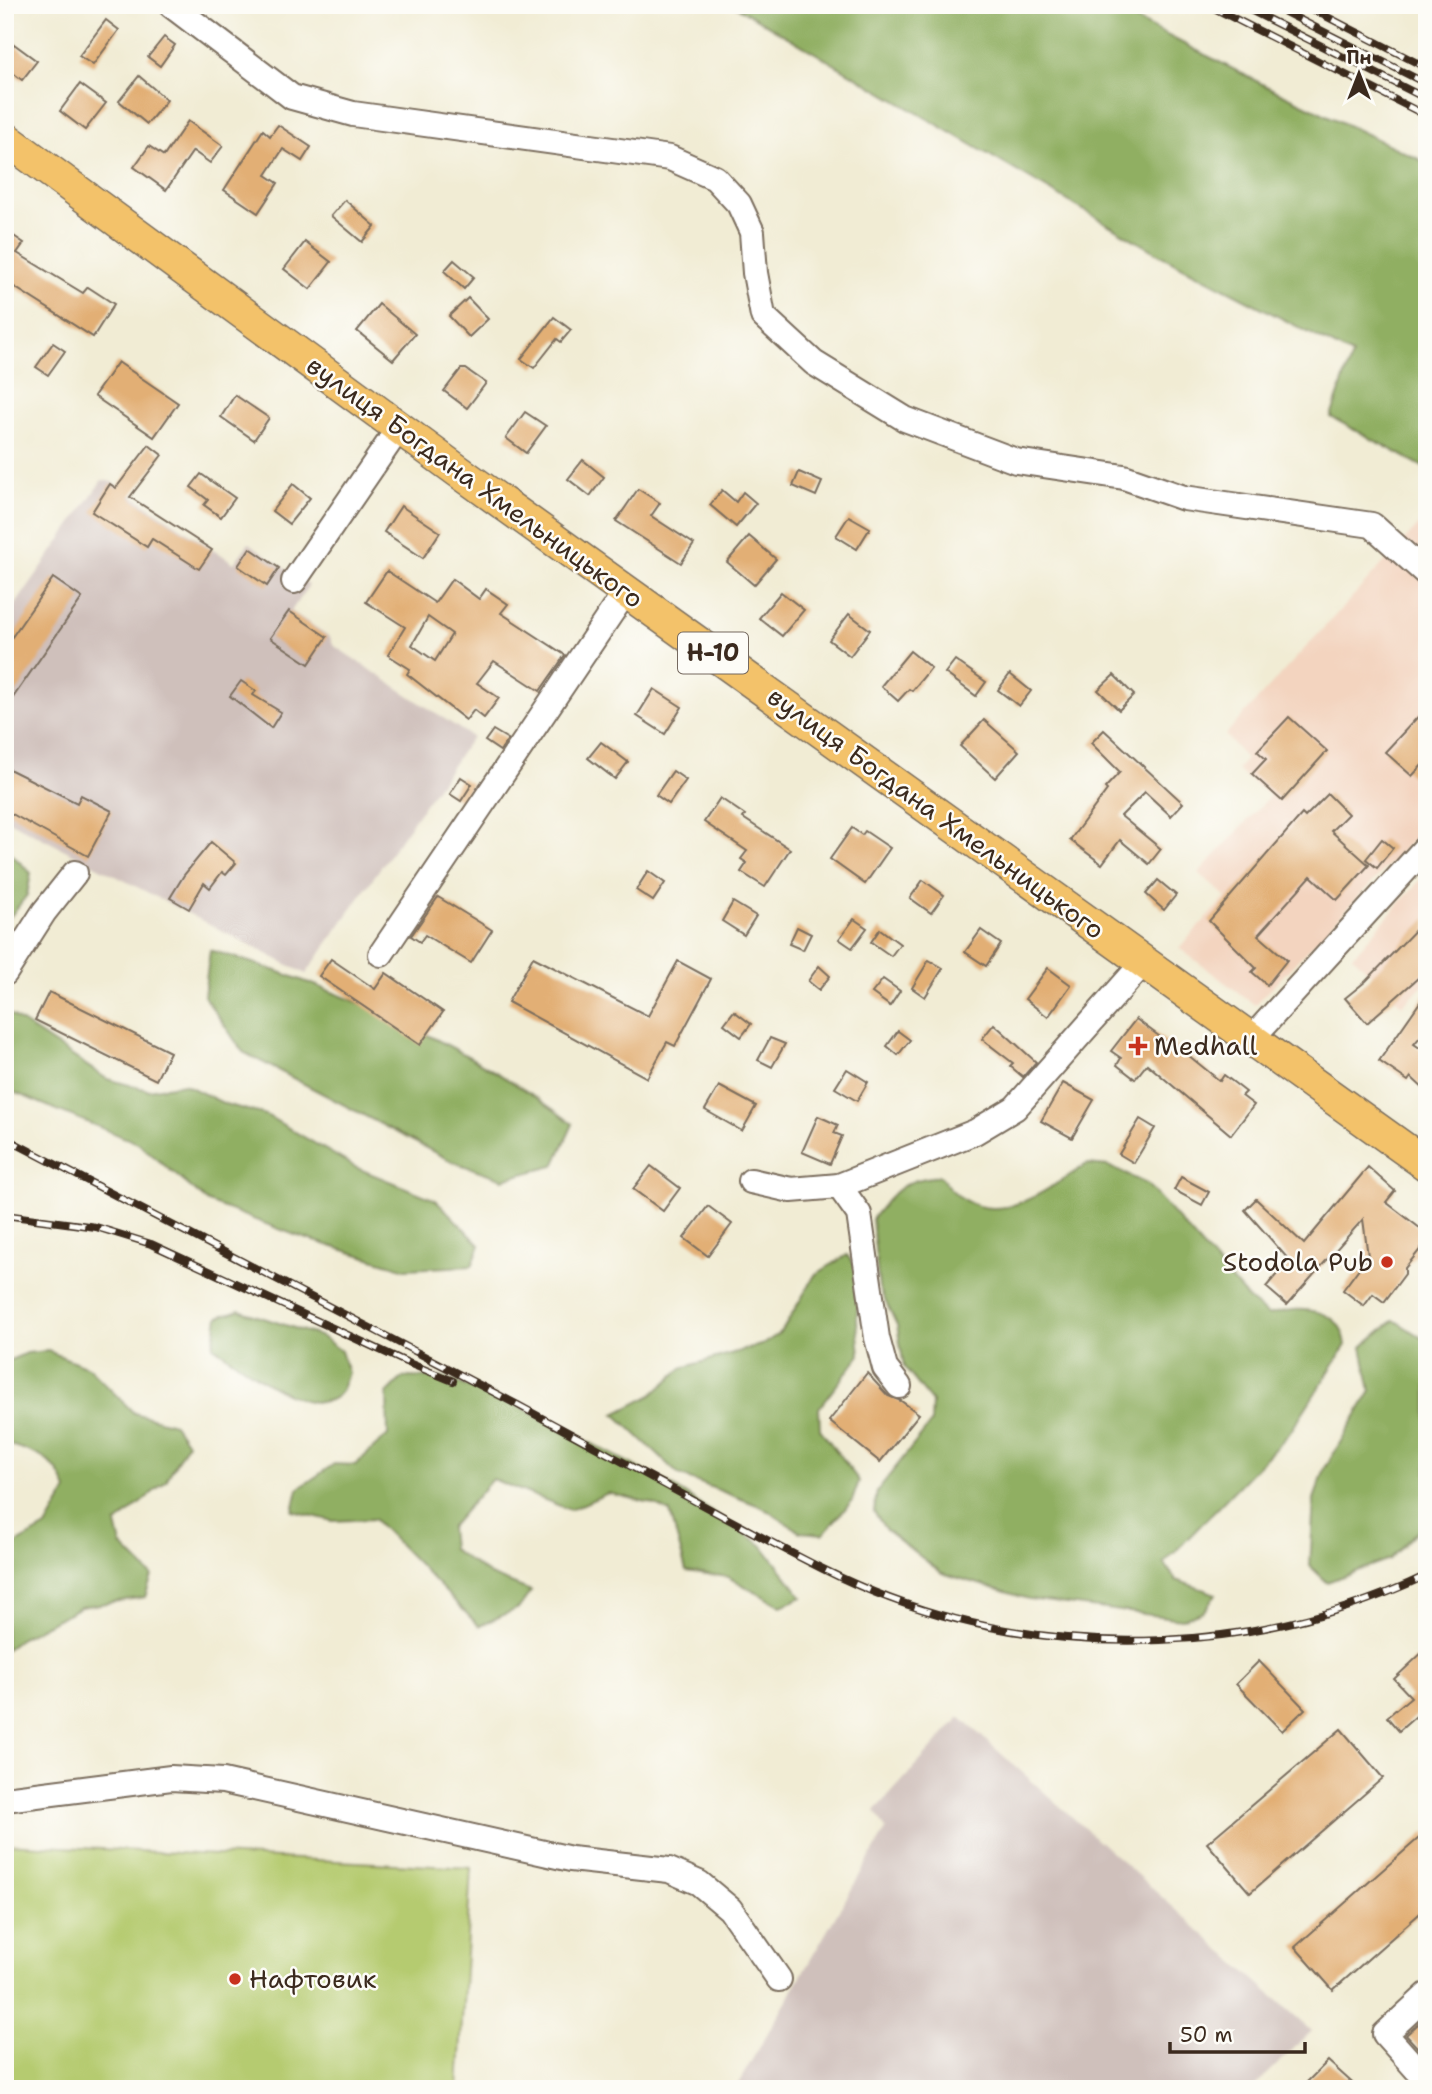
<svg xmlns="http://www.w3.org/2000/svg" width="1432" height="2094" viewBox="0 0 1432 2094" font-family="'Shantell Sans',sans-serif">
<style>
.built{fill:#f3d4bf}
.industrial{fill:#cfc0bb}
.green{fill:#b5cb6f;stroke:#787a46;stroke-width:2}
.forest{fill:#90af62;stroke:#666c40;stroke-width:2}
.building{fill:#e2af75;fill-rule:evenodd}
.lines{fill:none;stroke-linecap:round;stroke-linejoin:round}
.minor-casing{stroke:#7b6e5e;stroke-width:28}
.major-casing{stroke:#7b6e5e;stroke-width:35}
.minor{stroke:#fff;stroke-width:24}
.major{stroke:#f3c26a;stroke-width:32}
.rail-casing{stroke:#3b2a1e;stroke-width:8}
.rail{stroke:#fdfcf7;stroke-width:5;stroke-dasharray:16;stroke-linecap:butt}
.poi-dot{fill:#c8321e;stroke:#fdfcf7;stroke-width:2.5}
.labels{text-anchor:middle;stroke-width:5;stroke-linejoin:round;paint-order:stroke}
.shield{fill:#fdfcf7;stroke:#75695f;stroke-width:2}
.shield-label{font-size:24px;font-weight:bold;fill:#3b2a1e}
.street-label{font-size:26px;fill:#3b2a1e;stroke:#fdfcf7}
.poi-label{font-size:26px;fill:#3b2a1e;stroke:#fdfcf7;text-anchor:start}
</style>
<rect width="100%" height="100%" fill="#fdfcf7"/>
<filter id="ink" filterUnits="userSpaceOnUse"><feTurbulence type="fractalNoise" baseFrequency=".0143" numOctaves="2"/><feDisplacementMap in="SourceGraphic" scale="14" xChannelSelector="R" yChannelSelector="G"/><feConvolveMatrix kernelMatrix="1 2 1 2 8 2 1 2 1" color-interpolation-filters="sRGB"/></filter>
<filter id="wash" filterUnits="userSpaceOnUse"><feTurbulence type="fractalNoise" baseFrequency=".00686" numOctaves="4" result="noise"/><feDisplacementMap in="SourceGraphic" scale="28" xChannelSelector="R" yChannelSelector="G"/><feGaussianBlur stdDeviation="1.57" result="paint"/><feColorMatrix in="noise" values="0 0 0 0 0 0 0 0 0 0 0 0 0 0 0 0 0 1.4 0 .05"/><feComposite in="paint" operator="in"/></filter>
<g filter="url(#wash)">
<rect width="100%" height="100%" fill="#f1ecd4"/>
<!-- built -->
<g class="built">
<polygon points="1427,516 1427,825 1255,1005 1179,948 1226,897 1199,873 1270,796 1237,770 1246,759 1225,735"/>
<polygon points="1427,872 1427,982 1402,1005 1353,956"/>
</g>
<!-- industrial -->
<g class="industrial">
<polygon points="102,480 112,482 234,563 249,543 309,585 291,611 330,637 333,645 472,737 306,974 5,819 5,620"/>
<polygon points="960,1717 1312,2031 1252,2089 735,2089 886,1830 875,1811"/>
</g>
<!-- green -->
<polygon class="green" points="5,1844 471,1868 458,2089 5,2089"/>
<!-- forest -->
<g class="forest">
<polygon points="733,5 1108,5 1270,88 1427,163 1427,469 1331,417 1352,355 1162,256"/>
<polygon points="5,848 31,873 27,895 10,917 5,914"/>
<path d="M210 950C331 984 473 1048 573 1124L554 1166 503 1179 451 1161 243 1052 204 996Z"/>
<polygon points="5,1011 107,1079 148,1090 184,1084 225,1104 266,1115 357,1168 436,1200 480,1245 472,1266 405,1269 295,1235 208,1202 138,1143 13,1092 5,1084"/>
<path d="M1087 1164 1108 1166 1147 1184 1250 1301 1268 1315C1298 1306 1341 1305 1346 1345L1289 1434 1164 1563 1176 1580 1216 1594 1204 1611 1182 1619 1029 1599 942 1573 886 1530 874 1512 877 1491 931 1423 932 1402 904 1367 897 1325 879 1288 872 1219C895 1190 902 1179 940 1176 984 1239 1039 1195 1087 1164Z"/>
<path d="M847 1255C873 1288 857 1284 857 1316 857 1329 859 1343 860 1355L819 1408 820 1429 859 1481 852 1501 823 1534 800 1532 762 1507 679 1475 615 1414 652 1395 682 1368 764 1344 782 1331 815 1275Z"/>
<path d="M239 1310 322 1337 341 1351 348 1373C345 1379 343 1389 339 1394 310 1424 240 1363 213 1346L218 1317Z"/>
<polygon points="1394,1320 1427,1341 1427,1521 1390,1559 1327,1582 1310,1566 1314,1499 1325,1468 1371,1391 1362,1347"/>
<path d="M48 1351 88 1367 134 1413 174 1424 187 1443 166 1481 116 1524 121 1545 152 1576 145 1597 80 1607 19 1639 5 1650V1550L46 1527 67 1490C55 1456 36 1454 5 1443V1362L27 1353Z"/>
<polygon points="403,1377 445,1378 521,1407 668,1483 762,1545 802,1597 781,1606 728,1577 686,1571 670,1512 651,1503 608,1493 570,1510 492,1479 450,1528 452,1549 490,1575 531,1591 519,1608 479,1626 374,1519 333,1521 293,1511 298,1489 334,1464 355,1465 388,1435 387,1393"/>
</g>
<g id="blocks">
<!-- building -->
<g class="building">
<polygon points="106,20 119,30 93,65 79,56"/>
<polygon points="164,37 175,45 160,66 148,57"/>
<polygon points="14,44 37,61 22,80 5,67 5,55"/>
<polygon points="139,76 167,100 147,124 119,101"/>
<polygon points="80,84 106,103 85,130 60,111"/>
<polygon points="188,121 223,146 210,163 193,151 166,190 134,167 149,146 164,156"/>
<polygon points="278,125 311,147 302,161 283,149 266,175 278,183 258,213 224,190 263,130 270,136"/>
<polygon points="345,200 375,226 362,242 331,216"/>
<polygon points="5,230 24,243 17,253 83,293 88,287 114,304 93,337 5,281"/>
<polygon points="305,242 331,262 310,289 284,269"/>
<polygon points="454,260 474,277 464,289 444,271"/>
<polygon points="468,298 488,319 469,337 449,316"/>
<polygon points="379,304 415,334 393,360 357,331"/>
<polygon points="554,317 571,330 561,342 557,339 534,368 521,359"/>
<polygon points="53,343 65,351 48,375 36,367"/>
<polygon points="118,362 178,403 154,437 94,396"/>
<polygon points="461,369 466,369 486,383 467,408 444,391"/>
<polygon points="235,395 269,418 254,440 221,417"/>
<polygon points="525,412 546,426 526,453 506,438"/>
<polygon points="149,445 162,455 130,497 212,550 199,569 152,539 147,547 92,512 110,484 116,488"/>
<polygon points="583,460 604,477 590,496 568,479"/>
<polygon points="799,472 822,482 816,496 793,486"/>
<polygon points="201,474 235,498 221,517 204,505 208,500 191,487"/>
<polygon points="293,484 310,498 289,524 272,511"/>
<polygon points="638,489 660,503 651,516 694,544 681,563 616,521"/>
<polygon points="722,490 736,502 743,492 756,503 736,527 710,505"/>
<polygon points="401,506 440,532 423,558 384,532"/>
<polygon points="849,516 870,528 857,549 836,536"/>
<polygon points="749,536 776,559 754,585 727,562"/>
<polygon points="250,548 279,568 267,586 238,566"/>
<path d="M387 571 435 603 452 579 479 599 486 589 508 604 501 613 565 655 540 691 494 661 477 683 499 698 484 718 474 710 466 720 407 674 410 669 388 655 405 627 366 602ZM428 617 452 634 435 661 412 645Z"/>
<polygon points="53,578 82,598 5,709 5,647"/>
<polygon points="781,592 804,610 782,636 759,618"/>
<polygon points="289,611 327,637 309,664 270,638"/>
<polygon points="849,614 870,630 850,656 829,640"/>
<polygon points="910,651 931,668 912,691 909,689 898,701 881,686"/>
<polygon points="955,660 986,682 976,696 945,673"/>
<polygon points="1010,674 1031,691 1019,706 998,690"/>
<polygon points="1114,675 1134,695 1119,710 1098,690"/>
<polygon points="241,681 256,691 253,695 281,712 271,728 230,696"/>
<polygon points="654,689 682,707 665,734 637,716"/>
<polygon points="1427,707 1427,760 1412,776 1385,752"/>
<polygon points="1289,717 1327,751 1282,801 1252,774 1266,759 1257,751"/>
<polygon points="984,720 1019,751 995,778 960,746"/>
<polygon points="493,730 508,739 500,751 485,741"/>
<polygon points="1104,730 1183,803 1171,816 1145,792 1121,816 1161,849 1149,864 1120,840 1102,864 1070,840 1107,790 1105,788 1120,772 1091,743"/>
<polygon points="601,742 628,762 615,779 588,758"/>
<polygon points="5,767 77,803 81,795 112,811 88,856 5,810"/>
<polygon points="673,771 686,780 669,804 656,795"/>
<polygon points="461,777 472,784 461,801 450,794"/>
<polygon points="1328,794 1348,814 1331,831 1369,865 1337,900 1311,876 1258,935 1287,960 1267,985 1252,972 1256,968 1209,921 1302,814 1305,817"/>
<polygon points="720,798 745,815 743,818 790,849 765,887 741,872 747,863 741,859 747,851 704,822"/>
<polygon points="852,828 862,835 865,831 890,848 865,884 830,859"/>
<polygon points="1382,839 1393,848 1377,868 1366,859"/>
<polygon points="211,842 236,863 226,875 222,872 210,888 204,883 189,909 170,898 184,875"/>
<polygon points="648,871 665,883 653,901 636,890"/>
<polygon points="923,880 944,895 931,913 910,898"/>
<polygon points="1158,880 1176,895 1164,910 1146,894"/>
<polygon points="438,897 492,930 471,963 425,935 420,942 411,936"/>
<polygon points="733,902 756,916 744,935 722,921"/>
<polygon points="1427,918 1427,970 1367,1023 1345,998 1366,981"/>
<polygon points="854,919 867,928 852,948 839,939"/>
<polygon points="797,927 811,934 803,950 789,944"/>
<polygon points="880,929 900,944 891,956 871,942"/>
<polygon points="981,930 1001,944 986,966 965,952"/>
<polygon points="533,957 648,1016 678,961 711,979 675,1046 667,1042 647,1078 508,1002"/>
<polygon points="331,959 375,989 386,973 443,1012 420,1045 319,976"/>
<polygon points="929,960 943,968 925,997 912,988"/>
<polygon points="819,966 830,976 819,990 808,981"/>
<polygon points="1048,968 1071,985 1048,1017 1025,999"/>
<polygon points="883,979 900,991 890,1006 872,993"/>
<polygon points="49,992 170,1052 156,1080 35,1020"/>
<polygon points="1427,992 1427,1029 1414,1044 1427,1053 1427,1092 1411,1077 1408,1081 1379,1061"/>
<polygon points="734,1011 751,1024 741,1037 724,1024"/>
<polygon points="1136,1019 1175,1048 1177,1046 1220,1081 1224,1075 1246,1092 1242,1096 1254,1105 1231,1135 1147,1064 1135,1079 1117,1065 1121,1058 1111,1051"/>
<polygon points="994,1024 1036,1062 1023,1077 1010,1066 1013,1063 982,1039"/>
<polygon points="898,1031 910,1040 898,1055 887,1046"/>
<polygon points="770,1038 785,1044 772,1067 758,1060"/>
<polygon points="847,1069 868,1082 857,1101 835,1088"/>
<polygon points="1063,1083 1094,1100 1072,1138 1041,1121"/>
<polygon points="719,1086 756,1106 742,1131 705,1110"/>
<polygon points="818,1116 838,1125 834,1133 842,1136 830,1164 802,1152"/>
<polygon points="1140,1119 1155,1128 1134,1163 1119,1154"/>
<polygon points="651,1166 680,1188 663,1211 633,1189"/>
<polygon points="1368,1167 1395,1191 1386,1202 1425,1232 1427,1241 1405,1268 1405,1274 1384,1302 1373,1294 1364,1306 1343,1290 1368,1256 1363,1219 1287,1305 1266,1287 1289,1260 1245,1210 1256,1199 1304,1244"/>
<polygon points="1181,1177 1209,1192 1202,1205 1174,1190"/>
<polygon points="708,1206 732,1224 708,1256 684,1238"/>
<polygon points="867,1373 888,1396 901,1401 919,1414 880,1462 829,1421"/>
<polygon points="1427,1648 1427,1715 1423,1710 1399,1731 1387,1717 1411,1697 1394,1679"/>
<polygon points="1259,1661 1305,1709 1282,1731 1236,1684"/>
<polygon points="1341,1729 1383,1778 1250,1893 1207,1843"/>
<polygon points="1427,1831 1427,1907 1333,1990 1295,1947"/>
<polygon points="1427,2016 1427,2058 1406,2035"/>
<polygon points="1328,2061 1359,2089 1300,2089"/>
</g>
</g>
</g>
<g filter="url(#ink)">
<use href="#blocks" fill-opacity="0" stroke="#7b6e5e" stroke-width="2"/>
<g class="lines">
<defs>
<g id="minor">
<polyline points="171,5 292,97 353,114 670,158 715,178 739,204 752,232 755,273 763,316 814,363 905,419 1016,461 1124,477 1184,498 1372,525 1427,574"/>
<polyline points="294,581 399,428"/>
<polyline points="381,954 626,591"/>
<polyline points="5,973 44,912 75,873"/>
<polyline points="1252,1038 1427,846"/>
<polyline points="751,1181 791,1190 839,1186 975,1132 1015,1108 1144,962"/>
<polyline points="839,1186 859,1214 877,1338 885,1368 899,1386"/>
<polyline points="5,1799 171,1778 223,1781 571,1859 669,1870 699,1883 730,1909 779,1979"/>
<polyline points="1427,1995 1385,2034 1427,2081"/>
</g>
<polyline id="major" points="5,138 458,471 1427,1165"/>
</defs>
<!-- minor casing -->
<use href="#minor" class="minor-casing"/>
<!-- major casing -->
<use href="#major" class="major-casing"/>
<!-- minor -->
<use href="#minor" class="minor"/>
<!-- major -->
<use href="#major" class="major"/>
<defs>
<g id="rail">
<polyline points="1208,5 1427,116"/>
<polyline points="1240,5 1427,99"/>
<polyline points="1271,5 1427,84"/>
<polyline points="1304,5 1427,68"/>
<path d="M5 1138C176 1227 346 1315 516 1404 587 1442 657 1481 728 1519 781 1547 833 1577 889 1598 1060 1662 1262 1654 1427 1575"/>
<polyline points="5,1215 96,1227 151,1244 406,1362 453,1381"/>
</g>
</defs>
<!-- rail casing -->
<use href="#rail" class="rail-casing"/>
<!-- rail -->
<use href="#rail" class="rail"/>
</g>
</g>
<!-- markers -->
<g class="poi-dot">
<path d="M1134.5 1035.5h7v7h7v7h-7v7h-7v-7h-7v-7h7z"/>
<circle cx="1387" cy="1262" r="7"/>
<circle cx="235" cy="1979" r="7"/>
</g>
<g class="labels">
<!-- shield labels -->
<rect class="shield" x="678" y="632.5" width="70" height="41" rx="5"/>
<g class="shield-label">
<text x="713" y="661">Н-10</text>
</g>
<!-- street labels -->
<g class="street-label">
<text transform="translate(475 482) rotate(36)" y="9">вулиця Богдана Хмельницького</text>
<text transform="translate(936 813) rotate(36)" y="9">вулиця Богдана Хмельницького</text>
</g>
<!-- poi labels -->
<g class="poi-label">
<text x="1154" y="1055">Medhall</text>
<text x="1373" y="1271" text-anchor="end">Stodola Pub</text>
<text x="249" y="1988">Нафтовик</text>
</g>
</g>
<!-- margin -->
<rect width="1432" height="2094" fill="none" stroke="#fdfcf7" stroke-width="28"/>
<!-- north arrow -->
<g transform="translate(1359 74)" stroke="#fdfcf7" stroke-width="5" paint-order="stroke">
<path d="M0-5L12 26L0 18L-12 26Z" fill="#3b2a1e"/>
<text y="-10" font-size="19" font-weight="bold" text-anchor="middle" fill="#3b2a1e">Пн</text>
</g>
<!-- scale -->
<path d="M1170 2042v10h135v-10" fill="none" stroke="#3b2a1e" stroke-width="3.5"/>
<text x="1180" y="2042" font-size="21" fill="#3b2a1e" stroke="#fdfcf7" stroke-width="5" paint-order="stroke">50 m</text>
</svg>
